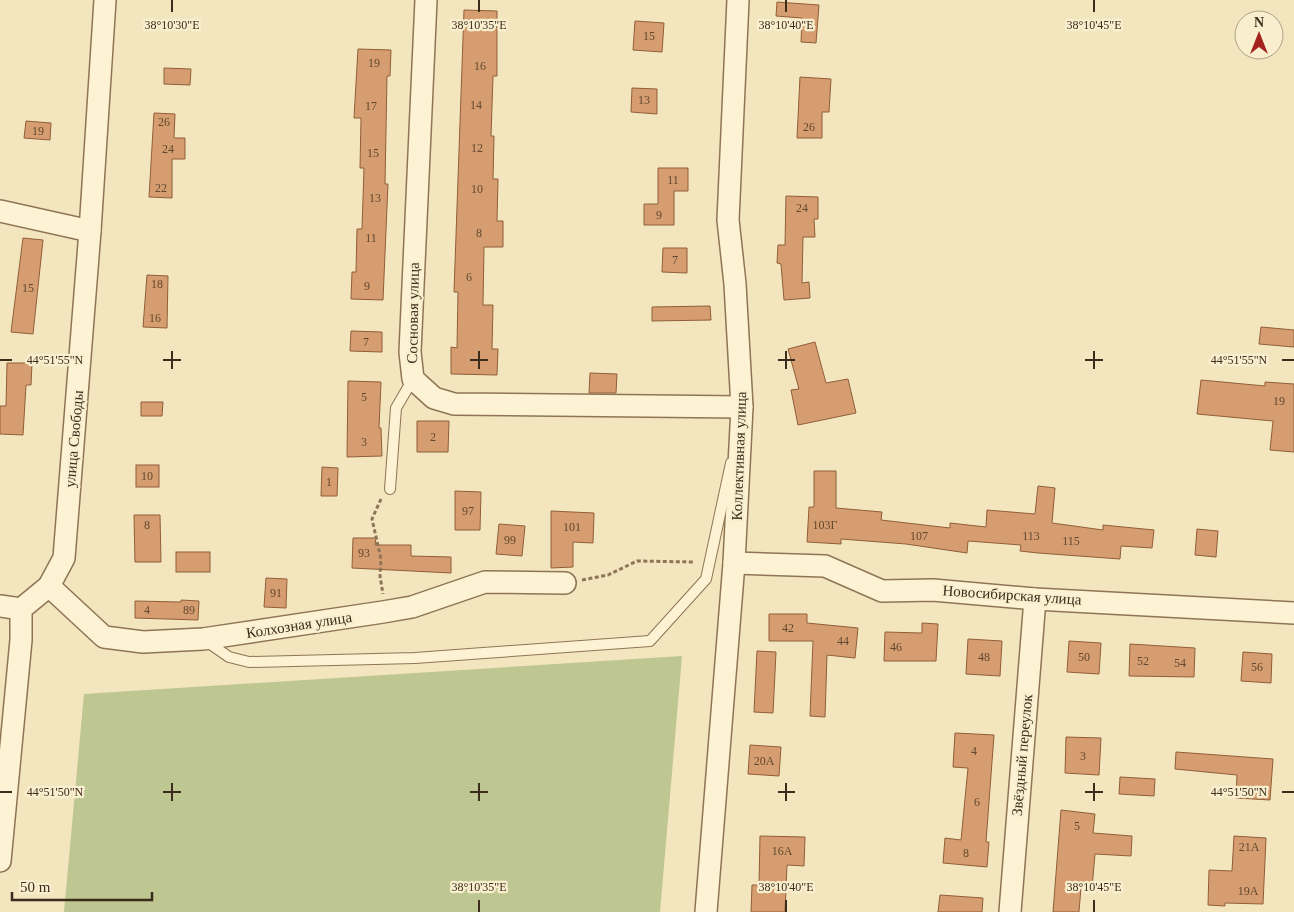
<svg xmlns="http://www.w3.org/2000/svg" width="1294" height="912" viewBox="0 0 1294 912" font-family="'Times New Roman',serif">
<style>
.cemetery{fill:#bec691}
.building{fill:#d69e70;stroke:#905e38}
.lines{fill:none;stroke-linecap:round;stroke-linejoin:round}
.service-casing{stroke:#8e7555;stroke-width:12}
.minor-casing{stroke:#8e7555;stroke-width:24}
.path{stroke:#8e7555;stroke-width:3;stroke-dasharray:4 2.5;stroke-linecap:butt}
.service{stroke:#fdf2d3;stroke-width:10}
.minor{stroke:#fdf2d3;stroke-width:21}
.ticks{fill:none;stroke:#3b2c1b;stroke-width:2}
.labels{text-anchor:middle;stroke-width:4.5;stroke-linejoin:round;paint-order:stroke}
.number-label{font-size:12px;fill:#624830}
.street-label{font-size:15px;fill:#3b2c1b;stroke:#f9efcf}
.ticks-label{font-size:12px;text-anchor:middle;fill:#3b2c1b;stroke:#f9efcf;stroke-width:4.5;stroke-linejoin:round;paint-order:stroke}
</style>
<rect width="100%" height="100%" fill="#f3e5be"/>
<!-- cemetery -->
<polygon class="cemetery" points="682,656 660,912 64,912 84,694"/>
<!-- building -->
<g class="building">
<polygon points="777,2 819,5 816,43 801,42 802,18 776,16"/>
<polygon points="464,10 497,11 497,76 493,76 491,136 494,136 493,179 498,179 497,221 503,221 503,247 484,247 483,305 493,305 492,349 498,349 497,375 451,374 451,347 457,348 458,292 454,292"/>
<polygon points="635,21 664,23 662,52 633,50"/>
<polygon points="358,49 391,50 390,76 387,76 385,184 388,184 383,300 351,299 352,272 356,272 357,229 362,229 364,168 360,168 361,118 354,118"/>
<polygon points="164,68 191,69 190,85 164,84"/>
<polygon points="800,77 831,79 829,112 822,112 822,138 797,138"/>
<polygon points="632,88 657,89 657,114 631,112"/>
<polygon points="154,113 175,114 174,138 185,138 185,159 172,159 172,198 149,197"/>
<polygon points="26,121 51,123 50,140 24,138"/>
<polygon points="658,168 688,168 688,191 674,191 674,225 644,225 644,204 658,204"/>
<polygon points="786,196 818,197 818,219 814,219 815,237 803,237 802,283 809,282 810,298 784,300 781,264 777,263 778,245 785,245"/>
<polygon points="23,238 43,240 33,334 11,332"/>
<polygon points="663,248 687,248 687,273 662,272"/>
<polygon points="147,275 168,276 167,328 143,327"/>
<polygon points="710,306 711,320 652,321 652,307"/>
<polygon points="1261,327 1294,330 1294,347 1259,344"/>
<polygon points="351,331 382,332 382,352 350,351"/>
<polygon points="815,342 826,383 848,379 856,413 798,425 791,390 799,389 788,349"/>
<polygon points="7,363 32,363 31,385 26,385 23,435 0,434 0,406 6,406"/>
<polygon points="590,373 617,374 616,393 589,393"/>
<polygon points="1201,380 1265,386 1265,382 1294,384 1294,452 1270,450 1273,421 1197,414"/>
<polygon points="348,381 381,382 379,428 381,428 382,456 347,457"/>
<polygon points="141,402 163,402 162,416 141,416"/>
<polygon points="417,421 449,421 448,452 417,452"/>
<rect x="136" y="465" width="23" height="22"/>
<polygon points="322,467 338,468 337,496 321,496"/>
<polygon points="814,471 836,471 836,508 882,512 881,520 950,528 950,523 986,527 987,510 1035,514 1038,486 1055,488 1052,523 1103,530 1103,525 1154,530 1152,548 1121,546 1120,559 1038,553 1020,551 1021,545 968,541 967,553 906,544 841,539 841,544 807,542 809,507 814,507"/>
<polygon points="455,491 481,492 480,530 455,530"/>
<polygon points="551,511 594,513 593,543 573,542 573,567 551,568"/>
<polygon points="134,515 160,515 161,562 135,562"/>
<polygon points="499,524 525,526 522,556 496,554"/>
<polygon points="1197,529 1218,531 1216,557 1195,555"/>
<polygon points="353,538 376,538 375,545 411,545 411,556 451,557 451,573 352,568"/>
<rect x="176" y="552" width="34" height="20"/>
<polygon points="266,578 287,579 286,608 264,607"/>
<polygon points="181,600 199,601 198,620 135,618 135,601 181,602"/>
<polygon points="769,614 807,614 807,623 858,628 855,658 827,655 825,717 810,716 813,641 769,641"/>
<polygon points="922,623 938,624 936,661 884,661 885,632 922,633"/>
<polygon points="968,639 1002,641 1000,676 966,674"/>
<polygon points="1069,641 1101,643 1099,674 1067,672"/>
<polygon points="1130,644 1195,648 1194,677 1129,676"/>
<polygon points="757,651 776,652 773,713 754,712"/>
<polygon points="1243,652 1272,654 1271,683 1241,681"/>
<polygon points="955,733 994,735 986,842 989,842 987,867 943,863 945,838 961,840 968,768 953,767"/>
<polygon points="1066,737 1101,738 1099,775 1065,773"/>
<polygon points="750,745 781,747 779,776 748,774"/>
<polygon points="1176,752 1273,759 1270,800 1236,798 1237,775 1175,769"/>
<polygon points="1120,777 1155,779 1154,796 1119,794"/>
<polygon points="1061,810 1095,814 1093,833 1132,836 1131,856 1095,854 1092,888 1081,887 1079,912 1053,912"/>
<polygon points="760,836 805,837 804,866 787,865 785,912 751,912 752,885 759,885"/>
<polygon points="1234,836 1266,838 1263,904 1225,903 1225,906 1208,905 1209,870 1232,871"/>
<polygon points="940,895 983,898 982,912 938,912"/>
</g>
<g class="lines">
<defs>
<g id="service">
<polyline points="390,489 396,408 413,379"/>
<polyline points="206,641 229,657 249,662 415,658 650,641 706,579 731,463"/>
</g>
<g id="minor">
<polyline points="426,0 410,352 413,379 434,398 454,404 742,407"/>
<polyline points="0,211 90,231"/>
<polyline points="734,563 825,566 882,591 933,590 1035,599 1294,613"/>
<polyline points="49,586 104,637 143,642 203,639 383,612 412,607 485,582 565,583"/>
<polyline points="0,606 21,609"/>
<polyline points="0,861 21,640 21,609 49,586 64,558 90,231 105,0"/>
<polyline points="706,912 734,563 742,407 735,284 728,220 738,0"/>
<polyline points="1010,912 1035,599"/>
</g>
</defs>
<!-- service casing -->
<use href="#service" class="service-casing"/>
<!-- minor casing -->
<use href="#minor" class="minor-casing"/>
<!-- path -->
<g class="path">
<polyline points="381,499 372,519 381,559 380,576 383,594"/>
<polyline points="582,580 608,575 637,561 695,562"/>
</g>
<!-- service -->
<use href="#service" class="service"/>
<!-- minor -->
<use href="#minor" class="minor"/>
</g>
<!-- ticks -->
<path class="ticks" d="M172 0V12M479 0V12M786 0V12M1094 0V12M172 351V369M479 351V369M786 351V369M1094 351V369M0 360H12M163 360H181M470 360H488M778 360H795M1085 360H1103M1282 360H1294M172 783V801M479 783V801M786 783V801M1094 783V801M0 792H12M163 792H181M470 792H488M778 792H795M1085 792H1103M1282 792H1294M479 900V912M786 900V912M1094 900V912"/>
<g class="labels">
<!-- number labels -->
<g class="number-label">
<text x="649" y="40">15</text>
<text x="374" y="67">19</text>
<text x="480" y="70">16</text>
<text x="644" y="104">13</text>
<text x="476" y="109">14</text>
<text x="371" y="110">17</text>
<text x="164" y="126">26</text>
<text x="809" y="131">26</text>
<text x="38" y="135">19</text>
<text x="477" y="152">12</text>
<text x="168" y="153">24</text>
<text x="373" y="157">15</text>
<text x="673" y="184">11</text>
<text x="161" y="192">22</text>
<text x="477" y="193">10</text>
<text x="375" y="202">13</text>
<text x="802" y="212">24</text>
<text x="659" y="219">9</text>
<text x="479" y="237">8</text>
<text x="371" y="242">11</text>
<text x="675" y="264">7</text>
<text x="469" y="281">6</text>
<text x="157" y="288">18</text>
<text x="367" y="290">9</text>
<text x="28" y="292">15</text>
<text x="155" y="322">16</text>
<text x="366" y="346">7</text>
<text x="364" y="401">5</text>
<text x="1279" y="405">19</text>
<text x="433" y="441">2</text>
<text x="364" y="446">3</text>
<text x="147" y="480">10</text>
<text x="329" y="486">1</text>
<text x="468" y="515">97</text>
<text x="147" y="529">8</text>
<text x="825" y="529">103Г</text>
<text x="572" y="531">101</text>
<text x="919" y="540">107</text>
<text x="1031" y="540">113</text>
<text x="510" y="544">99</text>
<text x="1071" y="545">115</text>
<text x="364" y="557">93</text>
<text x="276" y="597">91</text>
<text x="147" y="614">4</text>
<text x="189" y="614">89</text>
<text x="788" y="632">42</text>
<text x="843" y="645">44</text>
<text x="896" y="651">46</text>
<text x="984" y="661">48</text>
<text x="1084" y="661">50</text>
<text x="1143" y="665">52</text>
<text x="1180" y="667">54</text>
<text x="1257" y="671">56</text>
<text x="974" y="755">4</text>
<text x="1083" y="760">3</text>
<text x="764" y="765">20А</text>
<text x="977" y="806">6</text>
<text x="1077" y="830">5</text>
<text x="1249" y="851">21А</text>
<text x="782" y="855">16А</text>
<text x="966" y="857">8</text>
<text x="1248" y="895">19А</text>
</g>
<!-- street labels -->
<g class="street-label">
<text transform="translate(413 313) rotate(-89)" y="5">Сосновая улица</text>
<text transform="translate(74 439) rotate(-85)" y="5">улица Свободы</text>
<text transform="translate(739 456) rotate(-88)" y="5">Коллективная улица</text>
<text transform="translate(1012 595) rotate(4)" y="5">Новосибирская улица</text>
<text transform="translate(299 625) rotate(-9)" y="5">Колхозная улица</text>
<text transform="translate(1022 755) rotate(-85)" y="5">Звёздный переулок</text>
</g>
</g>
<g class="ticks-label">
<text x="172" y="29">38°10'30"E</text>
<text x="479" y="29">38°10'35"E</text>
<text x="786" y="29">38°10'40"E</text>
<text x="1094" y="29">38°10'45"E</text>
<text x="55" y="364">44°51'55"N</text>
<text x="1239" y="364">44°51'55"N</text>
<text x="55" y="796">44°51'50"N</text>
<text x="1239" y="796">44°51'50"N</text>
<text x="479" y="891">38°10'35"E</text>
<text x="786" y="891">38°10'40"E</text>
<text x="1094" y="891">38°10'45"E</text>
</g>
<!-- north arrow -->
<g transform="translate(1259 35)"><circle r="24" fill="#f9efcf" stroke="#ada187"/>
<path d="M0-4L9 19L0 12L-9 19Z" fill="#a4211d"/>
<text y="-8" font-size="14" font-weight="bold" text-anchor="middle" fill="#3b2c1b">N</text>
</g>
<!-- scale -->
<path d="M12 892v8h140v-8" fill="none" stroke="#3b2c1b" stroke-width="2.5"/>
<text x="20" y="892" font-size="15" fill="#3b2c1b" stroke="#f9efcf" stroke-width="4" paint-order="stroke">50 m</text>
</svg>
